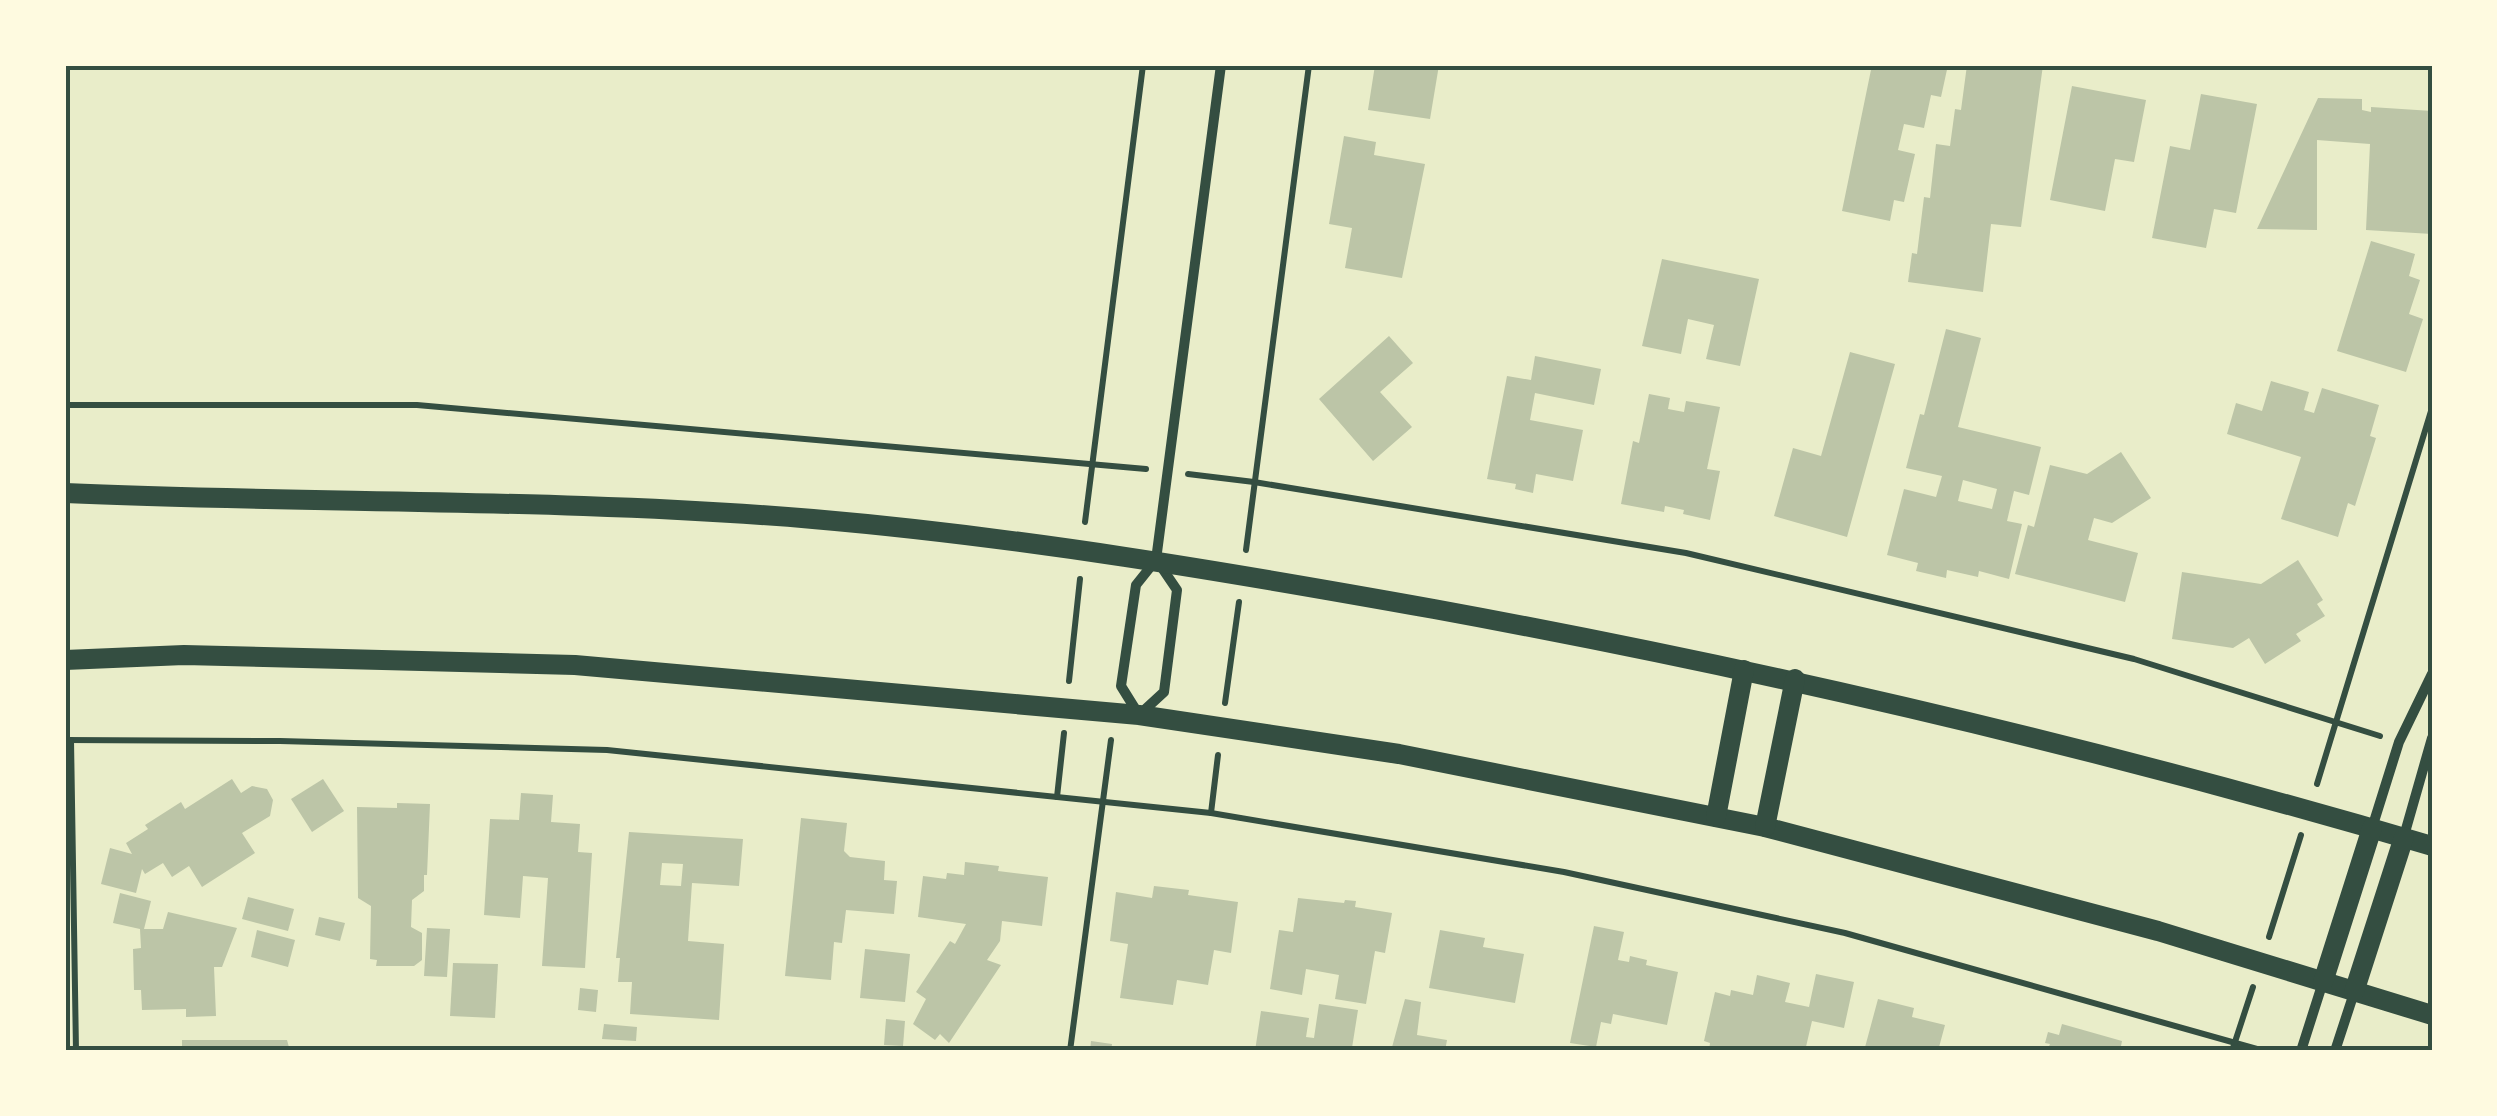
<svg xmlns="http://www.w3.org/2000/svg" width="2497" height="1116" viewBox="0 0 2497 1116" font-family="Ubuntu,sans-serif">
<style>
.building{fill:#bcc5a7;fill-rule:evenodd}
.lines{fill:none;stroke-linecap:round;stroke-linejoin:round}
.path{stroke:#344e41;stroke-width:6}
.minor{stroke:#344e41;stroke-width:10}
.secondary{stroke:#344e41;stroke-width:20}
.neatline{fill:none;stroke:#344e41;stroke-width:4}
</style>
<rect width="100%" height="100%" fill="#e9edc9"/>
<!-- building -->
<g class="building">
<polygon points="1375,65 1439,65 1430,119 1368,110"/>
<polygon points="1872,65 1948,65 1941,97 1931,95 1924,128 1904,124 1898,150 1915,154 1904,202 1894,200 1890,221 1842,211"/>
<polygon points="1967,65 2043,65 2021,227 1991,224 1983,292 1908,282 1912,253 1917,254 1924,197 1930,198 1936,144 1950,146 1955,109 1961,110"/>
<polygon points="2072,86 2146,100 2134,162 2115,159 2105,211 2050,200"/>
<polygon points="2201,94 2257,104 2236,213 2214,209 2206,248 2152,238 2170,146 2190,150"/>
<polygon points="2318,98 2362,99 2362,110 2371,112 2371,107 2432,111 2432,234 2366,230 2370,144 2317,140 2317,230 2257,229"/>
<polygon points="1344,136 1376,142 1374,155 1425,164 1402,278 1345,268 1352,228 1329,224"/>
<polygon points="2371,241 2415,254 2409,276 2420,280 2409,314 2423,319 2406,372 2337,351"/>
<polygon points="1662,259 1759,279 1740,366 1706,359 1714,325 1688,319 1681,354 1642,346"/>
<path d="M1946 329 1981 338 1958 427 2041 447 2029 495 2014 491 2007 521 2022 524 2009 579 1979 571 1978 577 1947 570 1946 578 1916 571 1918 563 1887 555 1904 489 1936 497 1942 476 1906 468 1920 414 1924 415ZM1963 480 1997 489 1992 509 1958 501Z"/>
<polygon points="1389,336 1413,363 1380,392 1412,427 1373,461 1319,399"/>
<polygon points="1850,352 1895,364 1847,537 1774,516 1793,448 1821,456"/>
<polygon points="1535,356 1601,369 1594,405 1535,393 1530,420 1583,430 1573,481 1536,474 1533,493 1515,489 1516,484 1487,479 1507,376 1531,380"/>
<polygon points="2271,381 2309,392 2304,410 2314,413 2322,388 2379,405 2370,436 2376,438 2355,506 2348,503 2338,537 2281,519 2301,457 2227,434 2236,403 2262,411"/>
<polygon points="1649,394 1670,398 1668,409 1684,412 1686,401 1720,407 1707,469 1720,471 1710,520 1683,514 1684,510 1665,506 1664,512 1621,504 1633,441 1639,443"/>
<polygon points="2121,452 2151,498 2112,523 2094,518 2088,540 2138,553 2125,602 2015,574 2028,525 2034,527 2050,465 2087,474"/>
<polygon points="2298,560 2323,600 2317,604 2325,616 2296,634 2301,641 2265,664 2249,638 2233,648 2172,639 2182,572 2261,584"/>
<polygon points="232,779 241,793 252,786 267,789 273,800 270,816 242,833 255,853 202,887 189,866 172,877 163,863 145,874 142,869 136,893 101,884 110,848 132,854 126,843 148,829 145,825 181,802 185,809"/>
<polygon points="323,779 344,811 312,832 291,799"/>
<polygon points="521,793 553,795 551,822 580,824 578,852 592,853 585,968 542,966 548,878 523,876 520,918 484,915 490,819 519,820"/>
<polygon points="397,803 430,804 427,875 424,875 424,891 412,900 411,927 422,933 422,960 414,966 376,966 377,960 370,959 371,906 358,898 357,807 397,808"/>
<polygon points="801,818 847,823 844,851 850,857 885,861 884,880 897,881 894,914 846,910 842,943 834,942 831,980 785,976"/>
<path d="M629 832 743 839 739 886 692 883 688 941 724 944 719 1020 630 1014 632 982H618L620 958H616ZM662 863 683 864 681 886 660 885Z"/>
<polygon points="965,862 999,866 998,871 1048,877 1042,926 1002,921 1000,941 987,960 1001,965 949,1043 940,1034 935,1040 913,1024 926,999 916,992 950,941 955,944 966,924 918,917 923,876 946,879 947,873 964,875"/>
<polygon points="1154,886 1189,890 1188,895 1238,902 1231,953 1214,950 1208,985 1177,980 1173,1005 1120,998 1128,944 1110,941 1116,892 1152,898"/>
<polygon points="120,893 151,901 144,929 163,929 168,912 237,928 222,967 214,967 216,1016 186,1017 186,1009 142,1010 141,990 134,990 133,949 141,948 140,929 113,923"/>
<polygon points="248,897 294,909 288,931 242,919"/>
<polygon points="1298,898 1344,903 1345,900 1356,901 1355,907 1392,913 1385,953 1375,951 1366,1004 1335,999 1339,975 1306,969 1302,995 1270,989 1279,930 1293,932"/>
<polygon points="319,917 345,923 340,941 315,935"/>
<polygon points="1594,926 1624,932 1618,960 1629,962 1630,956 1647,960 1646,965 1678,972 1667,1025 1613,1014 1611,1024 1601,1022 1596,1047 1570,1043"/>
<polygon points="427,928 450,929 447,977 424,976"/>
<polygon points="257,930 295,940 288,967 251,957"/>
<polygon points="1440,930 1485,938 1483,947 1524,954 1515,1003 1429,988"/>
<polygon points="865,949 910,954 905,1002 860,998"/>
<polygon points="453,963 498,964 495,1018 450,1016"/>
<polygon points="1816,974 1854,982 1844,1028 1812,1021 1805,1051 1709,1051 1710,1043 1704,1041 1715,992 1730,996 1731,990 1753,995 1757,975 1790,983 1785,1002 1809,1007"/>
<polygon points="580,988 598,990 596,1012 578,1010"/>
<polygon points="1405,999 1421,1002 1417,1035 1447,1040 1445,1051 1391,1051"/>
<polygon points="1878,999 1914,1008 1912,1017 1945,1025 1938,1051 1864,1051"/>
<polygon points="1319,1004 1358,1010 1352,1048 1360,1051 1255,1051 1261,1011 1309,1018 1306,1037 1314,1038"/>
<polygon points="886,1019 905,1021 903,1046 884,1045"/>
<polygon points="604,1024 637,1027 636,1041 602,1039"/>
<polygon points="2062,1024 2122,1041 2120,1051 2047,1051 2050,1044 2045,1043 2048,1032 2059,1035"/>
<polygon points="182,1040 287,1040 290,1051 182,1051"/>
<polygon points="1091,1041 1112,1044 1111,1051 1090,1051"/>
</g>
<g class="lines">
<!-- path -->
<g class="path">
<polyline points="65,405 417,405 1146,469"/>
<polyline points="1188,474 1254,482 1686,553 2134,659 2380,736"/>
<polyline points="1085,522 1143,65"/>
<polyline points="1246,550 1309,65"/>
<polyline points="1069,681 1080,579"/>
<polyline points="1225,703 1239,602"/>
<polyline points="65,740 280,741 607,750 1211,813 1564,872 1845,933 2264,1051"/>
<polyline points="71,740 76,1051"/>
<polyline points="2317,784 2432,408"/>
<polyline points="1057,797 1064,733"/>
<polyline points="1211,813 1218,755"/>
<polyline points="2269,937 2301,835"/>
<polyline points="1070,1051 1111,740"/>
<polyline points="2232,1051 2253,987"/>
</g>
<!-- minor -->
<g class="minor">
<polyline points="1160,565 1177,590 1164,692 1139,715 1121,686 1136,585 1156,560 1221,65"/>
<polyline points="2372,828 2399,742 2432,674"/>
<polyline points="2404,836 2432,738"/>
<polyline points="2301,1051 2323,982"/>
<polyline points="2335,1051 2354,993"/>
</g>
<!-- secondary -->
<g class="secondary">
<path d="M65 493C314 504 564 498 813 519 1022 537 1228 572 1434 609 1772 671 2103 749 2432 846"/>
<polyline points="65,660 184,655 575,665 1139,715 1399,754 1765,827 2158,931 2432,1015"/>
<polyline points="1716,817 1744,670"/>
<polyline points="1765,827 1795,679"/>
<polyline points="2323,982 2372,828"/>
<polyline points="2354,992 2404,837"/>
</g>
</g>
<!-- border -->
<rect width="2497" height="1116" fill="none" stroke="#fefae0" stroke-width="135"/>
<rect x="68" y="68" width="2362" height="980" class="neatline"/>
</svg>
